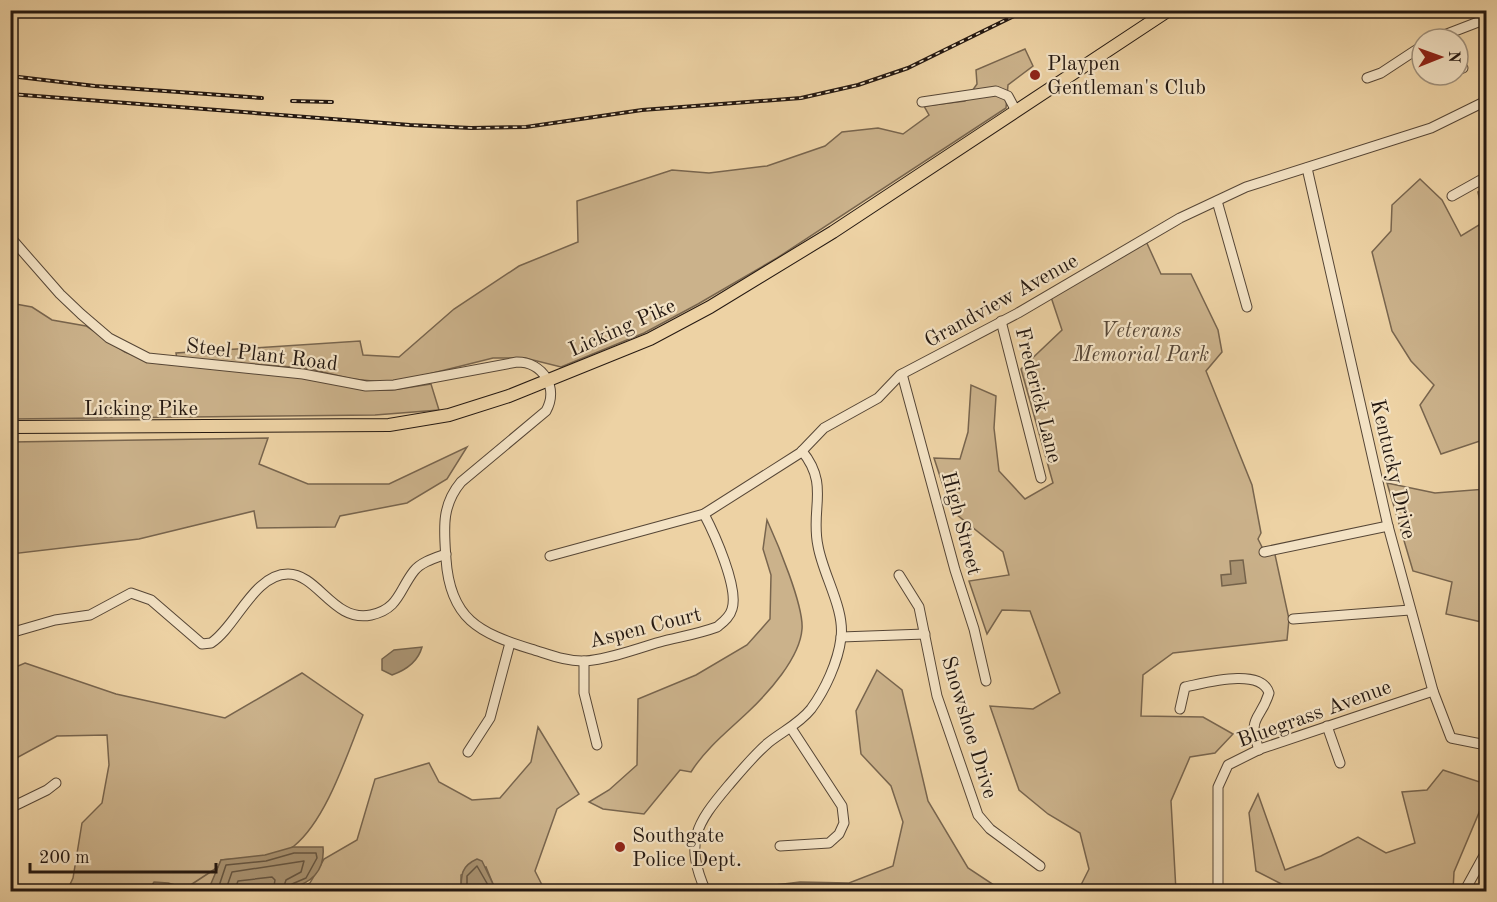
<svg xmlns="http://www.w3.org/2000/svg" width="1497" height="902" viewBox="0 0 1497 902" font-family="'Old Standard TT',serif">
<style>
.green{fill:#cbb28b;stroke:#78654e;stroke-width:1.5}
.water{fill:#a99372;stroke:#74624b;stroke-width:1.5}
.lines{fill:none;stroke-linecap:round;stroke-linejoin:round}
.shore{stroke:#665642;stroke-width:1.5}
.stream{stroke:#74624b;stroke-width:1.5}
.minor-casing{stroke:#564636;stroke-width:11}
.major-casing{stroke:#241811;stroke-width:14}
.minor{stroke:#f3e2c4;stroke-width:9}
.major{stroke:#edd2a4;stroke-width:12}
.rail-casing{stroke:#241811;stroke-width:4}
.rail{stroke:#f3e2c4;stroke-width:1.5;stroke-dasharray:4.5;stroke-linecap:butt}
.poi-dot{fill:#8f2418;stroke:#f3e2c4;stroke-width:2}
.labels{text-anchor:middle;stroke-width:4.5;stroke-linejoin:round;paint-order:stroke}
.poi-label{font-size:21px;fill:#241811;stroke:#f3e2c4;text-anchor:start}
.street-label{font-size:21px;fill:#241811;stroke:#f3e2c4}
.park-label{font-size:21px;font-style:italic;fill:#564636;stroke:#f3e2c4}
</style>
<rect width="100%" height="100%" fill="#edd2a4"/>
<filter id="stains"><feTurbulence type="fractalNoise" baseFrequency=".00333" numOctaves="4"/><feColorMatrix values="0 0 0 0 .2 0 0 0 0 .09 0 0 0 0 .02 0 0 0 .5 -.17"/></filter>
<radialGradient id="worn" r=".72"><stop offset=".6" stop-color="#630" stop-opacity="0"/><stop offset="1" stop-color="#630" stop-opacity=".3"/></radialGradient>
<!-- green -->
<g class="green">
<polygon points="1025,49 1033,66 1008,85 1006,108 777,258 698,304 644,333 561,367 525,358 493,358 393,383 352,379 306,368 177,359 176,353 360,341 363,355 399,357 454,309 519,266 578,242 577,201 672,170 709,173 767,166 825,146 842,132 878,128 903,134 929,115 924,106 965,101 977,84 976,70"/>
<polygon points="1420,179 1442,200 1461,236 1484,222 1478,192 1486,188 1486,439 1441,454 1420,405 1434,385 1411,361 1392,331 1372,252 1391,231 1392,205"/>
<polygon points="1145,239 1161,274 1191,274 1218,330 1222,352 1206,371 1252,485 1261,533 1258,539 1264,551 1274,550 1289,619 1287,640 1173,653 1143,675 1141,716 1203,717 1233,734 1215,753 1190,757 1171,801 1176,891 1078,891 1089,869 1080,833 1048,814 1019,790 990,706 1033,709 1060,693 1030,611 1002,610 987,634 969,581 1009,575 1003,552 951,510 934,458 960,459 968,432 971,385 996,396 994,428 999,471 1025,499 1053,483 1021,369 1062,330 1050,294"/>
<polygon points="10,303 32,307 52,320 86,326 125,352 155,363 316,379 365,390 392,390 431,384 439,410 375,415 11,419"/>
<polygon points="268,438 259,464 308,484 389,484 467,447 447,479 407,503 340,516 335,527 257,528 254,511 139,539 11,554 11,442"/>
<polygon points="1387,483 1435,493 1486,489 1486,623 1446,614 1452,582 1413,571"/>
<path d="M767 520C777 542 804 606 802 629 800 658 768 693 748 712 728 731 706 748 691 772L680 770 644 814 603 809 589 802 609 790 637 765 638 699 696 675 747 645 770 619 771 575 763 549Z"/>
<path d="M25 663 116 694 225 718 302 673 363 715C347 754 327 819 294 846 279 858 240 858 221 860L211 886 212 891H67L73 878 82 823 102 803 109 765 107 735 57 736 11 761V669Z"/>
<polygon points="877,670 902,690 928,801 968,868 1003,891 759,892 749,888 800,882 849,883 893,866 903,822 891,786 861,754 856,711"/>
<polygon points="538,727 579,794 557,809 535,871 545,891 501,891 493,884 486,867 461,875 461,891 289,892 310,883 324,859 357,840 375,779 429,763 439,782 472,800 500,798 531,762"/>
<polygon points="1443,770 1486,784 1486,796 1454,872 1453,891 1295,891 1256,871 1249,813 1258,794 1285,870 1321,856 1358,837 1386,853 1415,843 1402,792 1427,790"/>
</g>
<!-- water -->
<g class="water">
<polygon points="1243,560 1246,583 1222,586 1221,575 1231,574 1230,561"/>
<path d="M422 647C418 662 406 670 392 675L382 670V659L394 650Z"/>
<path d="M293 847H323C328 902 249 892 212 891L210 886 221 860 265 855Z"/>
<path d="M477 859 482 861 493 884 501 891H461C461 875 461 866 477 859Z"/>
</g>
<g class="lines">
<!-- shore -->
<g class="shore">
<polyline points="217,892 226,865 266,861 294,853 316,853 317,858 306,878 292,884 290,892"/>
<polyline points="225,892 232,872 304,861 301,872 286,880 282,892"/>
<polyline points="234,892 238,881 272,877 275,880 273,892"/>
<polyline points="467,892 467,876 477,866 492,892"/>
</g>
<!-- stream -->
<polyline class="stream" points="148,892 154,882 168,883 186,888 218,867"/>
<defs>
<g id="minor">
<polyline points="1434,39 1486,19"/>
<polyline points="1458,70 1463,68"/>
<polyline points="1438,75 1444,75"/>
<polyline points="1367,78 1381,73 1422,46"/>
<polyline points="922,102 996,91 1008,96 1016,111"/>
<polyline points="1307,168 1388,526 1433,691 1451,738 1486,745"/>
<polyline points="1452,196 1486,177"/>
<polyline points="1217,201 1247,307"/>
<path d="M10 237 60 294 81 314 109 338 148 358 303 374 366 386 394 385 517 362C543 362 559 388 546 411L461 482C441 506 444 529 446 559 450 619 479 633 531 649 548 654 567 662 585 661 610 659 635 649 660 642 679 637 698 634 717 627 723 622 730 617 732 609 739 588 714 533 704 514"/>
<polyline points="1001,321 1041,478"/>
<polyline points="902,374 955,570 974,629 986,681"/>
<polyline points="1264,552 1388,526"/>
<polyline points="550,556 704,514 800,453 824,428 878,398 900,375 1018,313 1180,218 1246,187 1431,128 1486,101"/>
<polyline points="899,575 919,607 937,696 978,815 990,829 1040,866"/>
<polyline points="1293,619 1410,610"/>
<path d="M10 633 55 620 90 615 131 593 151 600 202 644 211 643C236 627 254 574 288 574 318 574 334 623 371 615 399 609 399 590 414 571 421 562 435 558 446 554"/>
<polyline points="841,637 925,634"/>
<polyline points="584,661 584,693 597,745"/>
<path d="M1180 709 1185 687C1205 683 1261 667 1269 693 1260 722 1247 715 1259 750"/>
<polyline points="1327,726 1340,763"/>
<polyline points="468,752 490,718 510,643"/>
<polyline points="10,808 47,790 56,783"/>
<polyline points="780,846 829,843 839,834 844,823 842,806 791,728"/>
<path d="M706 892C684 842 696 824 728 786 741 771 753 756 768 743 783 731 799 724 811 709 825 690 838 662 841 638 845 609 823 575 818 546 810 509 830 485 802 451"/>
<polyline points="1218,892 1218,787 1228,765 1260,749 1433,691"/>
<polyline points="1464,892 1486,852"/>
</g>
<polyline id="major" points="10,427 389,425 449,415 509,396 650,339 710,307 833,232 1169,10"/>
</defs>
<!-- minor casing -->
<use href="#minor" class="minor-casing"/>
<!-- major casing -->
<use href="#major" class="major-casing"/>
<!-- minor -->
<use href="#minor" class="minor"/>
<!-- major -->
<use href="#major" class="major"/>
<defs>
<g id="rail">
<polyline points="10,76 95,86 262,98"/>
<polyline points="10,94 410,125 471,128 526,127 642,110 801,98 858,85 908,68 1026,10"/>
<polyline points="292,101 332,102"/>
</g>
</defs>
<!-- rail casing -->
<use href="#rail" class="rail-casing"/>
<!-- rail -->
<use href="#rail" class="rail"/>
</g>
<!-- markers -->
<g class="poi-dot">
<circle cx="1035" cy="75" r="6"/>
<circle cx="620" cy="847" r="6"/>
</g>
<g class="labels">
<!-- poi labels -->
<g class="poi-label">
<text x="1047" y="70">Playpen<tspan x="1047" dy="24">Gentleman's Club</tspan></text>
<text x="632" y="842">Southgate<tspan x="632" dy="24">Police Dept.</tspan></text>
</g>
<!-- street labels -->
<g class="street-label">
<text transform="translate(1001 300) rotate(-29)" y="7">Grandview Avenue</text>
<text transform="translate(622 327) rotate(-24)" y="7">Licking Pike</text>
<text transform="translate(262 354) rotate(7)" y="7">Steel Plant Road</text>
<text transform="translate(1039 395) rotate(76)" y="7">Frederick Lane</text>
<text x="141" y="415">Licking Pike</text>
<text transform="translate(1394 469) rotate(77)" y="7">Kentucky Drive</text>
<text transform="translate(962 523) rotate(75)" y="7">High Street</text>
<text transform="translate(645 627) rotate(-14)" y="7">Aspen Court</text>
<text transform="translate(1314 713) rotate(-20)" y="7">Bluegrass Avenue</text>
<text transform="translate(970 727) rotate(73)" y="7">Snowshoe Drive</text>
</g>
<!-- park labels -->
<g class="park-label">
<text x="1141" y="337">Veterans<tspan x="1141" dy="24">Memorial Park</tspan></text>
</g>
</g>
<!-- margin -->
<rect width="1497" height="902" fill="none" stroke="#edd2a4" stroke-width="36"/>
<rect x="12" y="12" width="1473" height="878" fill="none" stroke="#241811" stroke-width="3"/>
<rect x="18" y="18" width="1461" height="866" fill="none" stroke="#241811" stroke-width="1.5"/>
<!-- north arrow -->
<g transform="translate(1440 57) rotate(89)"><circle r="28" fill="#f3e2c4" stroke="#a0917c" stroke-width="1.5"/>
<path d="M0-4.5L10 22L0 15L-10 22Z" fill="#8f2418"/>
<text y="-9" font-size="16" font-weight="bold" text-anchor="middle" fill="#241811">N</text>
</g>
<!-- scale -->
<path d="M30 863v9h186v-9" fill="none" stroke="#241811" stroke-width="3"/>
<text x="39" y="863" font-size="18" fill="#241811" stroke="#f3e2c4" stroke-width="4.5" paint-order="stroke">200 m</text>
<rect width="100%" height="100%" filter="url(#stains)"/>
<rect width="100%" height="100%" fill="url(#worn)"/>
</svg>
